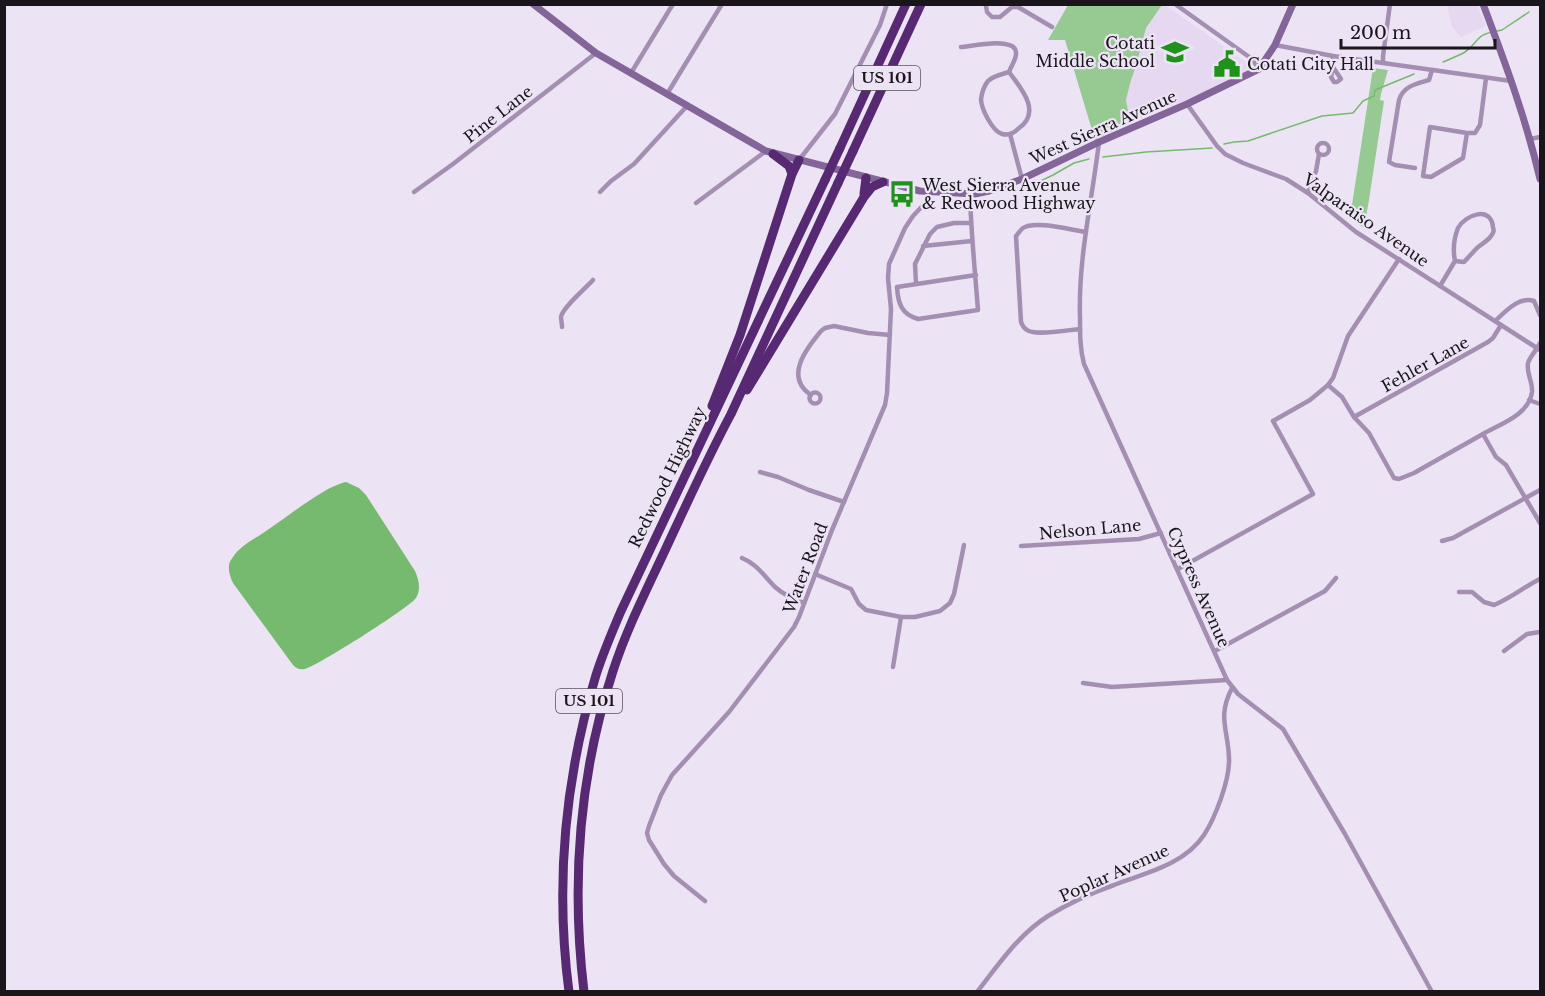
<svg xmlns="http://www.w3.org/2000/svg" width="1545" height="996" viewBox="0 0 1545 996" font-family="'Libre Baskerville',serif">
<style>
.built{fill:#e5d8f0}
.green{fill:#97ca92}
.water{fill:#75ba6f}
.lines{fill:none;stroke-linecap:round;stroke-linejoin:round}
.stream{stroke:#75ba6f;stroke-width:1.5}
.street{stroke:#a48fb3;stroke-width:4.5}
.secondary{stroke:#836599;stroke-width:7}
.highway{stroke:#572973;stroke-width:9}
.highway-bridge{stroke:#572973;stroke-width:9}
.labels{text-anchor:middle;stroke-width:4.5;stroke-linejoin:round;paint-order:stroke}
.shield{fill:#ece3f4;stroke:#58535c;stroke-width:1.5}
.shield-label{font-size:15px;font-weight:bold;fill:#19151b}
.poi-label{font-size:16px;fill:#19151b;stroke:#ece3f4;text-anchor:start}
.street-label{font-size:16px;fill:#19151b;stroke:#ece3f4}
</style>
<rect width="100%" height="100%" fill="#ece3f4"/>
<!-- built -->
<g class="built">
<polygon points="1162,5 1165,5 1246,62 1247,70 1199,95 1130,122 1126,100 1131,80 1136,66 1146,28"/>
<polygon points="1447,5 1477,5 1486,26 1461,37 1452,27"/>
</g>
<!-- green -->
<g class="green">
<polygon points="1068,5 1162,5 1146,28 1136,66 1131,80 1126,100 1130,122 1095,140 1065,40 1048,40"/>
<polygon points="1373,68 1388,70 1381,94 1380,100 1384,101 1369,200 1364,228 1350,218"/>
</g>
<!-- water -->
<path class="water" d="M346 482 359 488 366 495 415 571C419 580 421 590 416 598 409 608 317 666 305 669 300 670 297 669 293 665L233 583C229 574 226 565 233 557 241 545 255 539 266 531 286 518 325 486 346 482Z"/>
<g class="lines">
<!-- stream -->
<g class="stream">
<polyline points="1497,31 1502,30 1529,12"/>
<path d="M1443 62C1450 59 1458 56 1465 52 1478 44 1474 36 1492 32"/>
<polyline points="1224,144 1234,142 1248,141 1322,116 1353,113 1363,101 1374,96 1375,90 1414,74"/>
<polyline points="1103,157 1146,152 1212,148"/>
<polyline points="1020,191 1053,175 1074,163 1089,159"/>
</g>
<!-- street -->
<g class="street">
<polyline points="987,4 986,6 987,12 992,17 1000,17 1012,7 1018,7"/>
<polyline points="1175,4 1252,59 1259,69"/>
<polyline points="1017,5 1018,7 1052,27"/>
<polyline points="1275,45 1333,56 1511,81"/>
<path d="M961 47C973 46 1018 36 1016 54 1016 60 1011 66 1009 72"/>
<polyline points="1383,62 1383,56 1390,4"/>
<polyline points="1333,67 1331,77 1334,82 1337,82 1341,79 1333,67 1333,56"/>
<path d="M1009 72C1021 88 1042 112 1019 128 1015 132 1009 136 1002 134 992 131 981 108 981 99 982 92 984 86 988 81 993 76 1003 74 1009 72Z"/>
<polyline points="631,73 673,4"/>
<polyline points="667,94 722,4"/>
<polyline points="1187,104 1217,146 1225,154 1243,163 1286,179 1308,193 1356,232 1540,350"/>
<polyline points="1467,133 1430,127 1423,176 1431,177 1463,158 1467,133 1475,133 1480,125 1486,78"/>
<polyline points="1010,134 1022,179"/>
<polyline points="1530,139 1540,137"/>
<path d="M1099 142C1092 201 1078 259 1080 318 1080 334 1080 349 1084 364L1227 680 1238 694 1283 729 1345 834 1432 992"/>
<circle cx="1323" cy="149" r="6"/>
<polyline points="799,160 835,114 880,25 887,4"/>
<path d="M1415 168 1395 165 1389 162 1399 100C1403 86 1416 84 1429 80L1432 70"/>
<polyline points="414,192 453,164 596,53"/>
<polyline points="600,192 611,181 634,164 687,106"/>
<polyline points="1308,193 1316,171 1319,154"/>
<path d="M970 194C971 233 975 271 978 310L918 319C901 314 898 303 897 287L976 275"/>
<polyline points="696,203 766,151"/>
<polyline points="923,246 972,241"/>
<polyline points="916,284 915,264 930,234 937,227 954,223 971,223"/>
<path d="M1440 286 1455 261C1453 251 1454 238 1458 228 1465 215 1491 205 1493 227 1494 231 1494 232 1491 236 1488 241 1481 244 1477 248 1472 253 1468 258 1464 262L1455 261"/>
<path d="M1495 321C1506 311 1519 296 1534 301L1540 315"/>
<path d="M562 327C562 323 561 320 561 317 562 308 586 288 593 280"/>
<path d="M1080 329C1068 330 1035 336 1027 330 1023 328 1023 326 1021 322L1016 236C1018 234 1020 230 1023 228 1035 220 1071 230 1086 232"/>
<polyline points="1328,385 1342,397 1354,417 1369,433 1394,478 1399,479 1414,473 1483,434 1496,457 1506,465 1540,523"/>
<circle cx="815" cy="398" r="5.5"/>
<path d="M811 395C784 377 806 349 821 331L825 328 834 326 868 333 890 335"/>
<polyline points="1529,400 1540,404"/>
<polyline points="1354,417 1488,342 1493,338 1501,325"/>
<path d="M1483 434C1500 424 1529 415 1532 392 1533 382 1526 373 1528 363 1530 356 1537 350 1540 343"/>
<polyline points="760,472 778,477 809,490 844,502"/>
<polyline points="1442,541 1453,538 1540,490"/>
<polyline points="1021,546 1139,539 1161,533"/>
<path d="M742 558C757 564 764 576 775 587 784 595 793 599 804 603"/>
<polyline points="1178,569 1313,494 1273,421 1310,400 1328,385 1333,378 1348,336 1399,259"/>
<polyline points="815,574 851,589 859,604 866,610 901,617 915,617 940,611 950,603 954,594 964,545"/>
<path d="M1459 592H1472L1484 602 1494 605C1511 598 1524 587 1540 579"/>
<polyline points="1215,651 1325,591 1336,578"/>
<polyline points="1504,651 1527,634 1540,632"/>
<polyline points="893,667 901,617"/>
<polyline points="1083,683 1112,687 1227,680"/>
<polyline points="705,901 674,876 664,864 649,840 647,833 649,826 661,795 672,775 729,712 794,627 799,617 832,530 885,405 887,393 891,309 888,278 889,264 905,228 913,216 928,200 930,193"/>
<path d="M977 992C999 964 1018 935 1048 916 1069 903 1091 893 1114 885 1145 873 1184 865 1204 835 1215 818 1230 780 1229 758 1228 729 1217 717 1232 688"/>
</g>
<!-- secondary -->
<g class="secondary">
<polyline points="533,4 596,53 766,151 920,191 975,194 989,191 1022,179 1099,142 1187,104 1259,69 1275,45 1293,4"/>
<path d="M1483 4C1505 62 1526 119 1540 179"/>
</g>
<!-- highway -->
<g class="highway">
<polyline points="840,148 906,4"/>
<polyline points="853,151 921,4"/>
<polyline points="773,154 789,166 792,174"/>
<polyline points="864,194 866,178"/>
<polyline points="747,390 864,197 872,187 883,182"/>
<polyline points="712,406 740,335 792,174 799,160"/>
<path d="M569 992C555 885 565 778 596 675 603 653 612 632 621 611L825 180"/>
<path d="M584 992C571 883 579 775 613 671 627 628 648 587 667 546 688 501 708 457 731 414L838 183"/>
</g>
<!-- highway-bridge -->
<g class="highway-bridge">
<polyline points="825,180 840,148"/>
<polyline points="838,183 853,151"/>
</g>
</g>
<!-- icons -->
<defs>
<symbol id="school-bare" viewBox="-9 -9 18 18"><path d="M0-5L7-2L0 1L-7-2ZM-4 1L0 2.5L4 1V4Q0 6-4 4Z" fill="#20911a" stroke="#ece3f4" stroke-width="2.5" paint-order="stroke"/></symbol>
<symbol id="civic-bare" viewBox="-9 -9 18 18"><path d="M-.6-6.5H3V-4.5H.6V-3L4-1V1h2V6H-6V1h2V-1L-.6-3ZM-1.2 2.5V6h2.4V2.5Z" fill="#20911a" stroke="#ece3f4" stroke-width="2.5" paint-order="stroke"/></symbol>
<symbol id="bus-bare" viewBox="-9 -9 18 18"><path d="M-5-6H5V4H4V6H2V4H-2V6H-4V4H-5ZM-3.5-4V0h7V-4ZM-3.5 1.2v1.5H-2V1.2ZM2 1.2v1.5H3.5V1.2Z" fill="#20911a" stroke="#ece3f4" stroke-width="2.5" paint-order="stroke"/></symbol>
</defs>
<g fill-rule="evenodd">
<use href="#school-bare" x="1156" y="33" width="38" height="38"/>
<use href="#civic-bare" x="1208" y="45" width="38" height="38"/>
<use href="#bus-bare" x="883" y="175" width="38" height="38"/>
</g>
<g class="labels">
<!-- shield labels -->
<g class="shield">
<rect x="854" y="66" width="66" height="24" rx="4.5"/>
<rect x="556" y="689" width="66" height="24" rx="4.5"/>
</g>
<g class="shield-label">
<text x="887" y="83">US 101</text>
<text x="589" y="706">US 101</text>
</g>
<!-- poi labels -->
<g class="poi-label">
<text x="1155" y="49" text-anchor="end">Cotati<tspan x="1155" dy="18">Middle School</tspan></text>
<text x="1247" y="70">Cotati City Hall</text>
<text x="922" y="191">West Sierra Avenue<tspan x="922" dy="18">&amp; Redwood Highway</tspan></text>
</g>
<!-- street labels -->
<g class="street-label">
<text transform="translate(498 114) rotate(-38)" y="6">Pine Lane</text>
<text transform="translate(1103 127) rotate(-24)" y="6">West Sierra Avenue</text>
<text transform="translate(1366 220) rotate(35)" y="6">Valparaiso Avenue</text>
<text transform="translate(1425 364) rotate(-29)" y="6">Fehler Lane</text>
<text transform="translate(667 477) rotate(-64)" y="6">Redwood Highway</text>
<text transform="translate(1090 529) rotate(-5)" y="6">Nelson Lane</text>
<text transform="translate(805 568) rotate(-69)" y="6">Water Road</text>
<text transform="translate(1199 587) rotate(66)" y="6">Cypress Avenue</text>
<text transform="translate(1114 873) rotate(-24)" y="6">Poplar Avenue</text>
</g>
</g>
<!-- border -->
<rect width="1545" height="996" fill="none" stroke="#19151b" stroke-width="12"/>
<!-- scale -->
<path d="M1341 39v9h154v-9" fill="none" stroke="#19151b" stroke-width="3"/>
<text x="1350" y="39" font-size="18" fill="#19151b" stroke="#ece3f4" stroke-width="4.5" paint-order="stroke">200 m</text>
</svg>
